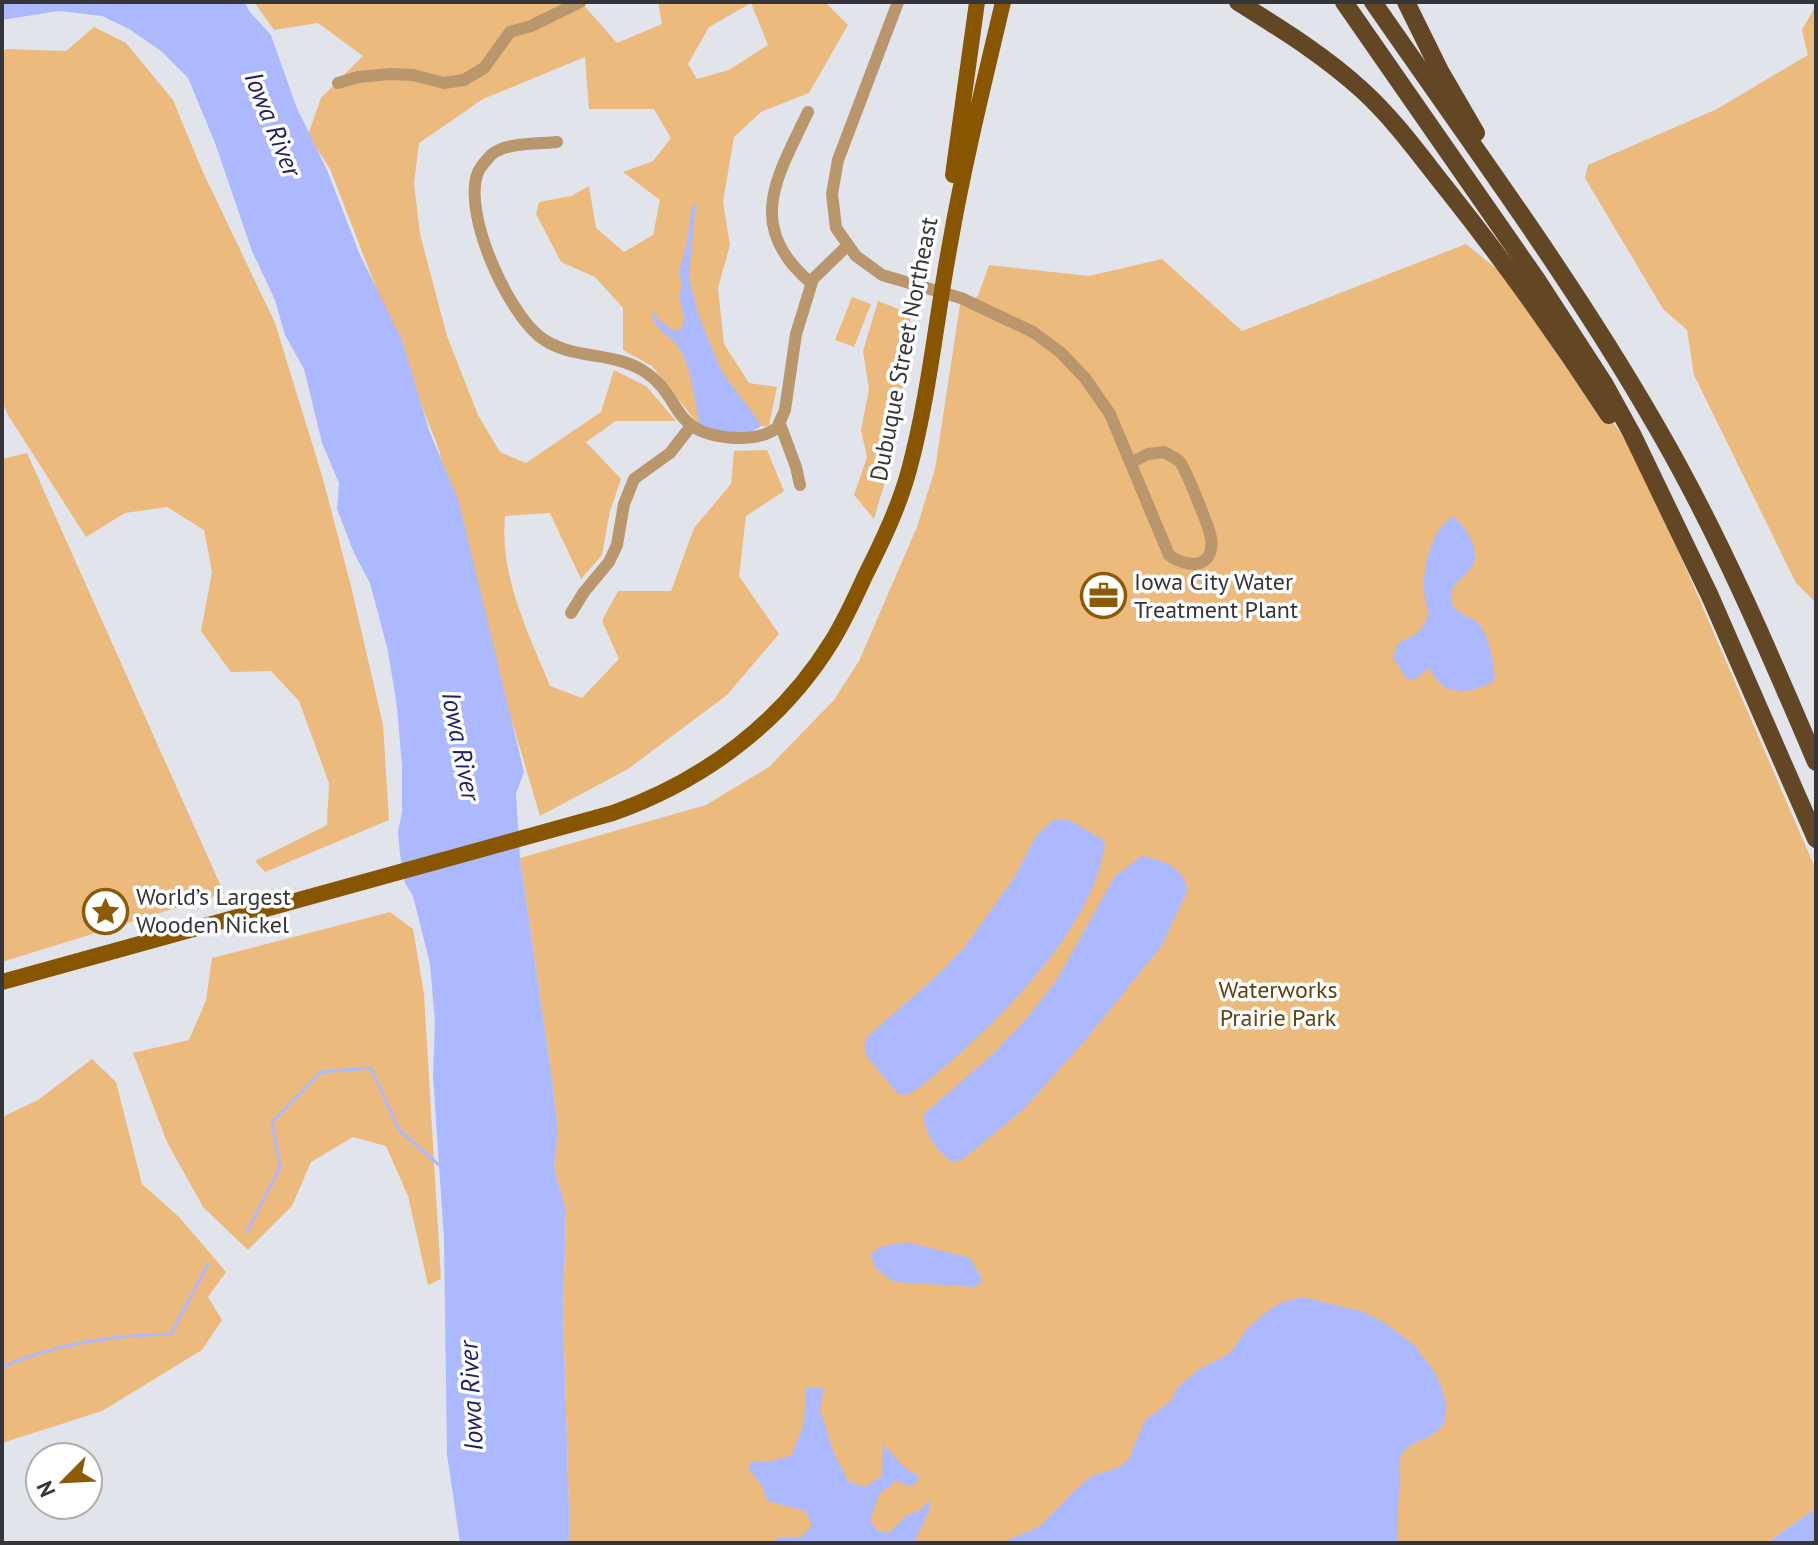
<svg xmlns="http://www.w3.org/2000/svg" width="1818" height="1545" viewBox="0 0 1818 1545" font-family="'PT Sans',sans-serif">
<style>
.green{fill:#ecba7d;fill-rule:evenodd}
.water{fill:#acb9fe}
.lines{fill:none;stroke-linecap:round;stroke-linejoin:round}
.stream{stroke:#acb9fe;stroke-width:3}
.minor{stroke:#b9966c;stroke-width:12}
.major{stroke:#885600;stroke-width:16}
.highway{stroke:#634724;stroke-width:18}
.labels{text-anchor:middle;stroke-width:7;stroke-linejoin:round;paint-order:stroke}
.street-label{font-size:24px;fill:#36363a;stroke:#fff}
.poi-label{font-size:24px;fill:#36363a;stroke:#fff;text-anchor:start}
.park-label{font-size:24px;fill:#624010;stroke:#fff}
.water-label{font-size:26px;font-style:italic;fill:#20206c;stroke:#fff}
</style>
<rect width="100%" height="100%" fill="#e2e4ec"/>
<!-- green -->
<g class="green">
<path d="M254 2H581L617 43 662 24 658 2H825L848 25 809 93 761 112 734 137 723 202 730 245 718 288 724 344 749 383 777 387 769 426 701 428 652 366 623 350V308L595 277 561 262 536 214 539 202 571 196 589 186 596 228 624 252 653 235 660 200 623 172 653 161 671 138 654 109H589L585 57 483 99 419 143 414 183 420 234 447 336 478 415 500 452 526 463 601 412 614 370 646 386 676 421H616L586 442 621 479 610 511 602 555 581 579 550 513 505 516C499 575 528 632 550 686L582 698 619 659 602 621 618 591H671L694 528 731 484 734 451 767 450 784 491 746 516 739 576 779 634 727 695 628 769 540 816 493 657 439 450 330 169 308 135 321 98 363 56 318 23 274 30ZM751 3 768 45 729 70 697 79 688 64 709 27Z"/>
<polygon points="1816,5 1816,603 1796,583 1694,375 1687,330 1663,309 1585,178 1588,165 1717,109 1808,55 1802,30"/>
<polygon points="94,27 126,43 173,100 202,170 275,323 323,479 352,590 383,725 389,820 265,872 255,861 327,825 329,783 299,701 271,671 231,672 201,631 212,572 204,530 167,507 125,513 86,537 8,415 2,401 2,52 6,49 66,51"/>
<polygon points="1466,244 1526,293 1640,462 1816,870 1816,1508 1767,1543 570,1543 563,1312 566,1210 554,1168 558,1131 552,1078 520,858 706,805 769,767 834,700 859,661 917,527 935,469 961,298 971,302 978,296 989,265 1089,276 1162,259 1242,331"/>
<polygon points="852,297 871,304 854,347 835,340"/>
<polygon points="878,301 911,314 896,444 874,519 854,495 867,457 861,430 869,389 863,351"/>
<polygon points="27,453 224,893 2,962 2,459"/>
<polygon points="390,912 413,929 424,994 441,1279 428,1285 408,1196 386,1146 353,1137 311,1162 292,1206 248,1250 203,1207 167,1142 133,1053 189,1040 206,1000 212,958"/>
<polygon points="92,1059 116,1082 142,1184 180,1218 226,1272 208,1297 222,1320 202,1350 102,1411 2,1443 2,1117 38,1100"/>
</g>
<!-- water -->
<g class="water">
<polygon points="2,2 245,2 249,11 271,35 296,106 327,170 360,255 402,340 429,430 459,502 524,772 516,794 520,858 552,1078 558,1131 554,1168 566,1210 563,1312 570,1543 460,1543 447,1454 444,1239 433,1076 435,1022 430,964 413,896 405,883 400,854 398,831 402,812 402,766 397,707 388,651 370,583 354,553 337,509 339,483 322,443 304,369 285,335 275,300 252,251 215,143 188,78 161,51 129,29 102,16 59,11 2,20"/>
<path d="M696 202 689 278 699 316 722 372 758 420 760 427 747 434 701 428C693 402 694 370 678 347 669 333 653 331 652 312H654L659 320 674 331 682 328 684 319 679 295 682 286 679 270 686 247 692 207Z"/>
<path d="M1453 516C1465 525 1481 550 1473 565 1466 578 1447 584 1452 602 1456 615 1466 614 1475 621 1490 632 1494 664 1495 680 1481 690 1457 696 1442 685 1436 681 1433 673 1429 668L1414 680 1407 679 1393 658 1398 643C1409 638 1422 633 1426 620 1430 609 1424 600 1424 589 1423 566 1432 528 1453 516Z"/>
<path d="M1054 819 1069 820 1105 841C1097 930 983 1038 915 1091L906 1095 898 1094 867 1057 864 1046 867 1037 941 972 966 945 1013 879 1036 836Z"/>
<path d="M1142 856C1164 860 1182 867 1188 890L1161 947 1082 1044 1024 1109 962 1160 952 1162C938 1152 923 1132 924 1114L993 1054 1027 1018 1056 981 1115 876Z"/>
<polygon points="907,1242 970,1258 983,1280 975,1287 894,1282 876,1269 870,1255 882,1246"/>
<path d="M1302 1297 1361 1311 1385 1323 1418 1348C1420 1358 1427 1360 1432 1368 1441 1383 1452 1407 1443 1424 1433 1443 1406 1438 1400 1459L1397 1543H1000L1039 1527 1076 1489 1093 1475 1118 1468 1129 1459 1145 1420 1170 1402 1178 1387 1198 1370 1229 1354 1247 1329 1266 1312 1282 1302Z"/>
<polygon points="824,1387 820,1409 833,1451 849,1482 865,1487 882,1476 883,1444 905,1468 920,1477 912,1487 896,1481 880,1493 870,1520 878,1531 890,1533 905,1516 920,1510 930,1499 930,1510 916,1538 916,1543 775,1543 777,1538 801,1537 812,1525 805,1511 767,1501 762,1486 749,1469 751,1461 768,1462 792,1455 804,1423 806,1388"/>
<polygon points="1816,1508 1816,1543 1767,1543"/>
</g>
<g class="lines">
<!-- stream -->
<g class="stream">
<polyline points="247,1232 280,1167 272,1122 321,1072 371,1068 399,1130 439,1165"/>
<path d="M2 1367C55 1344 114 1335 171 1334L208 1264"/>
</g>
<!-- minor -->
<g class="minor">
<path d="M898 2 838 160 832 194 836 228 856 256 882 275 961 298 1033 332 1060 352 1085 378 1110 414 1169 555C1188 569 1215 569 1211 538 1210 529 1186 470 1180 462 1176 458 1169 455 1164 452L1148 454 1132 462"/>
<polyline points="338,83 358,77 390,74 413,75 444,83 464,80 484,68 510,32 531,26 580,2"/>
<path d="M808 112C777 177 744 226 811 283"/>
<path d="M557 142C538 144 506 142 491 155 486 161 479 167 477 175 464 216 507 310 539 336 568 360 611 351 642 370 686 397 666 434 736 438 751 438 764 437 777 428L785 410 796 334 813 279 847 246"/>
<polyline points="780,424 796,467 800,485"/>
<polyline points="571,613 584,592 609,562 617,545 624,504 634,479 670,453 691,426"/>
</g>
<!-- major -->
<g class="major">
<polyline points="953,175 977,2"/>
<path d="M2 982 613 813C703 781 782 723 832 641 845 620 855 598 865 576 882 542 899 507 909 470 929 396 936 319 950 244 964 163 984 83 1003 2"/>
</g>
<!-- highway -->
<g class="highway">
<path d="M1238 2C1281 29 1324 55 1362 90 1395 120 1421 157 1449 192 1506 264 1559 338 1609 415"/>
<polyline points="1344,2 1537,280 1605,385 1632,434 1710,596 1816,839"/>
<path d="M1373 2C1469 141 1571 278 1655 424 1718 532 1767 647 1816 762"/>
<polyline points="1406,2 1440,71 1476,133"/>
</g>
</g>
<!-- icons -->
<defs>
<symbol id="office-ring" viewBox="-11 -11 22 22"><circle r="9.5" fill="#fff" stroke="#8d5b07" stroke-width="1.5"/><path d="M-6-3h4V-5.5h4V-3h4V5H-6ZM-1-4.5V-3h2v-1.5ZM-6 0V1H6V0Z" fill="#8d5b07"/></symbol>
<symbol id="sight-ring" viewBox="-11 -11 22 22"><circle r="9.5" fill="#fff" stroke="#8d5b07" stroke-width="1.5"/><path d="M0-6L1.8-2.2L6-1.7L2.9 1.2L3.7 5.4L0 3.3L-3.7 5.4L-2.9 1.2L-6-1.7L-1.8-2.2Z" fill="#8d5b07"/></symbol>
</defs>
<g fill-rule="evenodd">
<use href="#office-ring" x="1078" y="570" width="51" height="51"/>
<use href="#sight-ring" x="80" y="886" width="51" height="51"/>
</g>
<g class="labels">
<!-- street labels -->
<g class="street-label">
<text transform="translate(904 349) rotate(-79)" y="8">Dubuque Street Northeast</text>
</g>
<!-- poi labels -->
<g class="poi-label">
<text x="1134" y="590">Iowa City Water<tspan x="1134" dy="28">Treatment Plant</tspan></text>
<text x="136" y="905">World’s Largest<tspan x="136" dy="28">Wooden Nickel</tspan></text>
</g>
<!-- park labels -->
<g class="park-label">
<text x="1278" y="998">Waterworks<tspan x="1278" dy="28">Prairie Park</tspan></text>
</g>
<!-- water labels -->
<g class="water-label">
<text transform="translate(273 124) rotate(68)" y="9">Iowa River</text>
<text transform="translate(461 746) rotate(79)" y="9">Iowa River</text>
<text transform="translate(471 1396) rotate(-93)" y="9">Iowa River</text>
</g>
</g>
<!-- border -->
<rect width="1818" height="1545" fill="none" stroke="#36363a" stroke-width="8"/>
<!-- north arrow -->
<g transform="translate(64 1481) rotate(246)"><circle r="38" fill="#ffffff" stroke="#afafb0" stroke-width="2"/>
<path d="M0-6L14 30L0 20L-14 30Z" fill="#8d5b07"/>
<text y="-12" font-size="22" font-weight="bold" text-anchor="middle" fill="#36363a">N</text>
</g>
</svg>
